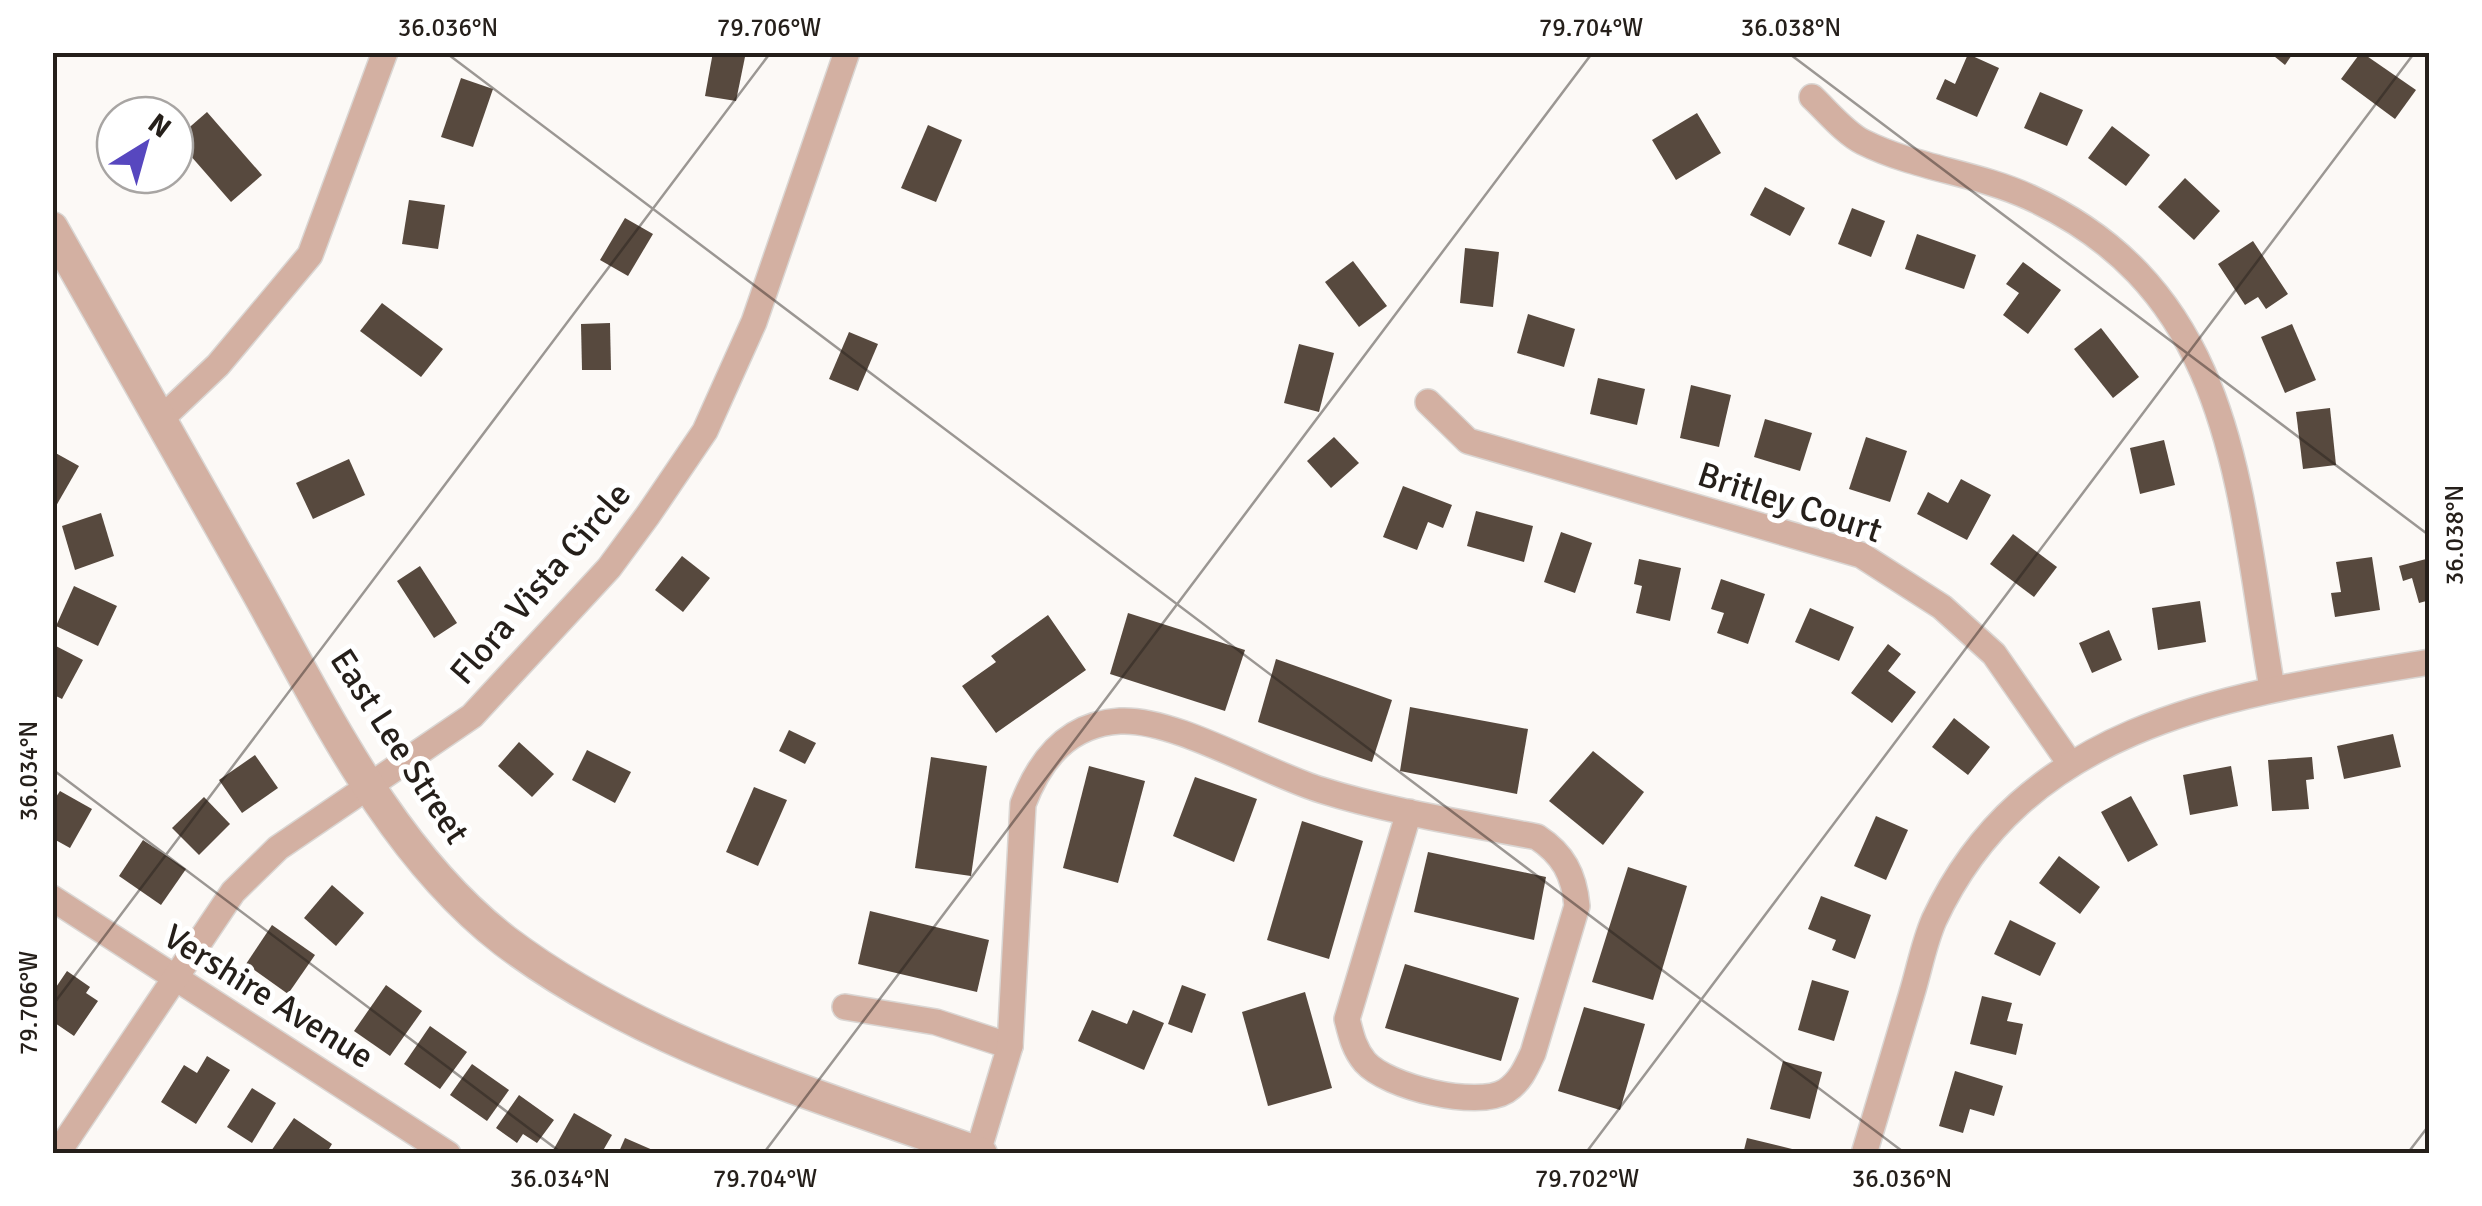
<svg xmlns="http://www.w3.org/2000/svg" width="2482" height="1206" viewBox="0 0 2482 1206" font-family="Signika,sans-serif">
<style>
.building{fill:#57493e}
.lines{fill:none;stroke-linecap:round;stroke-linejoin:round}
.minor-casing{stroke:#dad6d3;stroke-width:28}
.tertiary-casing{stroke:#dad6d3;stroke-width:35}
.minor{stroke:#d3b0a2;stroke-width:25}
.tertiary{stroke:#d3b0a2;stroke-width:32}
.ticks{fill:none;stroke:#251f1a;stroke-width:2.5;stroke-opacity:0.45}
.labels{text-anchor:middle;stroke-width:10;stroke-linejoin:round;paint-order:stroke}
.street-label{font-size:35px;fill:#251f1a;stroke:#fff}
.neatline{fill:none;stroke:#251f1a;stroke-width:4}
.ticks-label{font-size:25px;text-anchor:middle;fill:#251f1a}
</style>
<rect width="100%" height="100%" fill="#fcf9f6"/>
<!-- building -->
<g class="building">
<polygon points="713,52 746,52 736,101 705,96"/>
<polygon points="2269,52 2294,52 2285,65"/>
<polygon points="2361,52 2416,90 2395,119 2341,79"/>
<polygon points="1968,54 1999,68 1977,117 1936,99 1945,79 1955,84"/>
<polygon points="461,78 493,89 473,147 441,137"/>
<polygon points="2040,92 2083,110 2067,146 2024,128"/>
<polygon points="207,112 262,175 231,202 176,139"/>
<polygon points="1697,113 1721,153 1676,180 1652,140"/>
<polygon points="928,125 962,140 936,202 901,188"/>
<polygon points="2112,126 2150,155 2126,186 2088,158"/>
<polygon points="2185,178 2220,211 2194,240 2158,207"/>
<polygon points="1765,187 1805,208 1790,236 1750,215"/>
<polygon points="409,200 445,205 438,249 402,244"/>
<polygon points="1852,208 1885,221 1871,257 1838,244"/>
<polygon points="625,218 653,234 628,276 600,260"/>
<polygon points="1917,234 1976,255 1964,289 1905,269"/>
<polygon points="2253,241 2288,294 2266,309 2258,297 2245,305 2218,264"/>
<polygon points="1465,248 1499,252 1493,307 1460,303"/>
<polygon points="1353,261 1387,306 1359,327 1325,282"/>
<polygon points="2023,262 2061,290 2028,334 2003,315 2019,293 2006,284"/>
<polygon points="382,303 443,349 421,377 360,331"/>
<polygon points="1528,314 1575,329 1564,367 1517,353"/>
<polygon points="610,323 611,370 582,370 581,324"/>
<polygon points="2292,324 2316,380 2285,393 2261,337"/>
<polygon points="2101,328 2139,377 2113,398 2074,349"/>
<polygon points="849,332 878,344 858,391 829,379"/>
<polygon points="1299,344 1334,353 1319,412 1284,403"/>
<polygon points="1598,378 1645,389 1637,425 1590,414"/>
<polygon points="1691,385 1731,395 1719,447 1680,438"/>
<polygon points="2330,408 2336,465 2303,469 2296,412"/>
<polygon points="1765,419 1812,433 1800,471 1754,457"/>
<polygon points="1334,437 1359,463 1331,488 1307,461"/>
<polygon points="1866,437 1907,451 1890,502 1849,489"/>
<polygon points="2164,440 2175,485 2140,494 2130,448"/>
<polygon points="52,451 79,466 52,513"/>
<polygon points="349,459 365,495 313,519 296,483"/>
<polygon points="1961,479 1991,495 1967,540 1917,514 1928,492 1948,503"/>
<polygon points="1403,486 1452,505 1443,528 1428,522 1417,550 1383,537"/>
<polygon points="1476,511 1533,526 1524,562 1467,546"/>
<polygon points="101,513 114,556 75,570 62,526"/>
<polygon points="1561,532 1592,543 1575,593 1544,582"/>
<polygon points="2013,534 2057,567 2034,597 1990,564"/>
<polygon points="682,556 710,578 683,612 655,590"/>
<polygon points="2372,557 2380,610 2335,617 2331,593 2341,592 2336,562"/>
<polygon points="2430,558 2430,600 2419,603 2412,578 2403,581 2399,566"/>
<polygon points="1639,559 1681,568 1670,621 1636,613 1642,586 1634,584"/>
<polygon points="420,566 457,623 434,638 397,581"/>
<polygon points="1721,579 1765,594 1748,644 1717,633 1724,613 1711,609"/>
<polygon points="74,586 117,606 98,646 56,626"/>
<polygon points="2200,601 2206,642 2158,650 2152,608"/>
<polygon points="1810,608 1854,627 1839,661 1795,642"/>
<polygon points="1128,613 1245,650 1225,711 1110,674"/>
<polygon points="1048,615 1086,670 996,733 962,686 996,662 991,656"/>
<polygon points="2109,630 2122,660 2092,673 2079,643"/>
<polygon points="52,644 83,660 62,699 52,694"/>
<polygon points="1888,644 1901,654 1888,671 1916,692 1892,723 1851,693"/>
<polygon points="1276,659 1392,700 1372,762 1258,722"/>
<polygon points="1410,707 1528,729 1517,794 1400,771"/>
<polygon points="1954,718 1990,747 1968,775 1932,747"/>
<polygon points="789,730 816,743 805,764 779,751"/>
<polygon points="2393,734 2401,767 2344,779 2337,746"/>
<polygon points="519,742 554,774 532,797 498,766"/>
<polygon points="587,750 631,772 615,803 572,780"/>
<polygon points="1593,751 1644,792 1603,845 1549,801"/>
<polygon points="255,755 278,788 242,813 219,780"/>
<polygon points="931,757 987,766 971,876 915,868"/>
<polygon points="2312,757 2314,779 2306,780 2309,809 2272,811 2268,760"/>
<polygon points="1089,766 1145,781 1118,883 1063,868"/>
<polygon points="2231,766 2238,806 2190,815 2183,775"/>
<polygon points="1195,777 1257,799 1234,862 1173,836"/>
<polygon points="754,787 787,800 758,866 726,852"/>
<polygon points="60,791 92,809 70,848 52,838 52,803"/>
<polygon points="2131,796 2158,845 2128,862 2101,812"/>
<polygon points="204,797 230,824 199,855 172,828"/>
<polygon points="1876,816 1908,830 1886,880 1854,866"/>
<polygon points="1302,821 1363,841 1329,959 1267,940"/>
<polygon points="143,840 186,869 161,905 119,876"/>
<polygon points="1428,852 1546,877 1534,940 1414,912"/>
<polygon points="2059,856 2100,887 2080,914 2039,883"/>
<polygon points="1628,867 1687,886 1653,1000 1592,982"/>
<polygon points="332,885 364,913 336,946 304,918"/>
<polygon points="1821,896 1871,915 1855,959 1832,950 1836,940 1808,929"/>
<polygon points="870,911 989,940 977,992 858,964"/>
<polygon points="2010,920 2056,943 2040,976 1994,954"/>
<polygon points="272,925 315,955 288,994 246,964"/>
<polygon points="1405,964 1519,998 1501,1061 1385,1028"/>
<polygon points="67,971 90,987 86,993 98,1001 74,1036 52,1021 52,993"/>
<polygon points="1812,980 1849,991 1834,1041 1798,1030"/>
<polygon points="386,985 422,1011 390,1056 354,1031"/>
<polygon points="1182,985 1206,994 1192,1033 1168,1024"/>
<polygon points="1305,992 1332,1088 1268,1106 1242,1012"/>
<polygon points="1982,996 2012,1003 2007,1021 2023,1024 2016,1055 1970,1044"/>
<polygon points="1584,1007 1645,1024 1620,1110 1558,1091"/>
<polygon points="1092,1010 1127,1024 1133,1010 1164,1023 1144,1070 1078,1041"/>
<polygon points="430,1026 467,1052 440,1089 404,1064"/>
<polygon points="207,1056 230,1070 196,1124 161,1102 184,1065 197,1073"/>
<polygon points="1783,1061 1822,1072 1810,1119 1770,1109"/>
<polygon points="472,1064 509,1090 487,1121 450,1095"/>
<polygon points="1955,1071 2003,1086 1994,1116 1970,1109 1963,1133 1939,1126"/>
<polygon points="252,1088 276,1103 252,1143 227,1127"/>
<polygon points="519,1095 554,1120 537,1143 523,1134 517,1143 496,1128"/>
<polygon points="574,1113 612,1135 601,1154 551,1154"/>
<polygon points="294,1118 332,1144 326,1154 269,1154"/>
<polygon points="625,1138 655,1151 654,1154 618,1154"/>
<polygon points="1747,1138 1796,1150 1795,1154 1743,1154"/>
</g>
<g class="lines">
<defs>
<g id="minor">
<path d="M1812 97C1827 111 1845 133 1863 142 1915 168 1977 173 2029 197 2237 292 2238 493 2272 688"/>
<polyline points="1428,402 1468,441 1861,555 1942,607 1994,654 2069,762"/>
<polyline points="160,420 218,365 310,255 385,52"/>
<polyline points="52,898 448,1154"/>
<polyline points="845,1007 936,1022 1010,1046"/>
<path d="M978 1152 1010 1046 1023 804C1040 759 1068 724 1120 721 1175 718 1265 773 1321 790 1391 812 1465 823 1537 837 1563 854 1574 874 1577 906L1533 1053C1526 1068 1520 1082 1506 1091 1477 1109 1387 1087 1365 1062 1354 1049 1351 1035 1347 1019L1409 812"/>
<polyline points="57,1154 233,892 278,848 472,716 609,568 648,515 705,431 754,322 847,52"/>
<path d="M1864 1154C1880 1100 1896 1047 1912 993 1919 970 1924 943 1934 920 2027 720 2236 694 2430 662"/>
</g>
<path id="tertiary" d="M52 228C120 349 188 470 257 591 325 713 392 854 505 941 644 1046 819 1095 981 1154"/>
</defs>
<!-- minor casing -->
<use href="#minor" class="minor-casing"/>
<!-- tertiary casing -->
<use href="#tertiary" class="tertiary-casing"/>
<!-- minor -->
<use href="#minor" class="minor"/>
<!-- tertiary -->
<use href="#tertiary" class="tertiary"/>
</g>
<!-- ticks -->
<path class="ticks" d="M445 52 1906 1154M1787 52 2430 536M52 769 563 1154M52 1006 771 52M763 1154 1593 52M1585 1154 2415 52M2407 1154 2430 1124"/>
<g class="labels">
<!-- street labels -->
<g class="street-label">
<text transform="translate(1790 502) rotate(18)" y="12">Britley Court</text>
<text transform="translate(540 583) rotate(-49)" y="12">Flora Vista Circle</text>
<text transform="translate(400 746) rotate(57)" y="12">East Lee Street</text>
<text transform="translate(269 996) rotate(32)" y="12">Vershire Avenue</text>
</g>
</g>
<!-- border -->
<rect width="2482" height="1206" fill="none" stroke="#ffffff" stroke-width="110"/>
<!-- north arrow -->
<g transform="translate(145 145) rotate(37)"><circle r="48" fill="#ffffff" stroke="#a8a5a3" stroke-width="2.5"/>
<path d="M0-8L18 38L0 25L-18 38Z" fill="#5747bf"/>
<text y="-15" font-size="28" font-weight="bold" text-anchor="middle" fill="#251f1a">N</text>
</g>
<rect x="55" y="55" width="2372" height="1096" class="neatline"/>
<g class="ticks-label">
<text x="448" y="36">36.036°N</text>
<text x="769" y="36">79.706°W</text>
<text x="1591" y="36">79.704°W</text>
<text x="1791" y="36">36.038°N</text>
<text transform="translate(2454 535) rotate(-90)" y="9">36.038°N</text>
<text transform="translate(28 771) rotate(-90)" y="9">36.034°N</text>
<text transform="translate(28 1003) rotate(-90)" y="9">79.706°W</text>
<text x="560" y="1187">36.034°N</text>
<text x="765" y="1187">79.704°W</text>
<text x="1587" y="1187">79.702°W</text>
<text x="1902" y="1187">36.036°N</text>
</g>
</svg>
